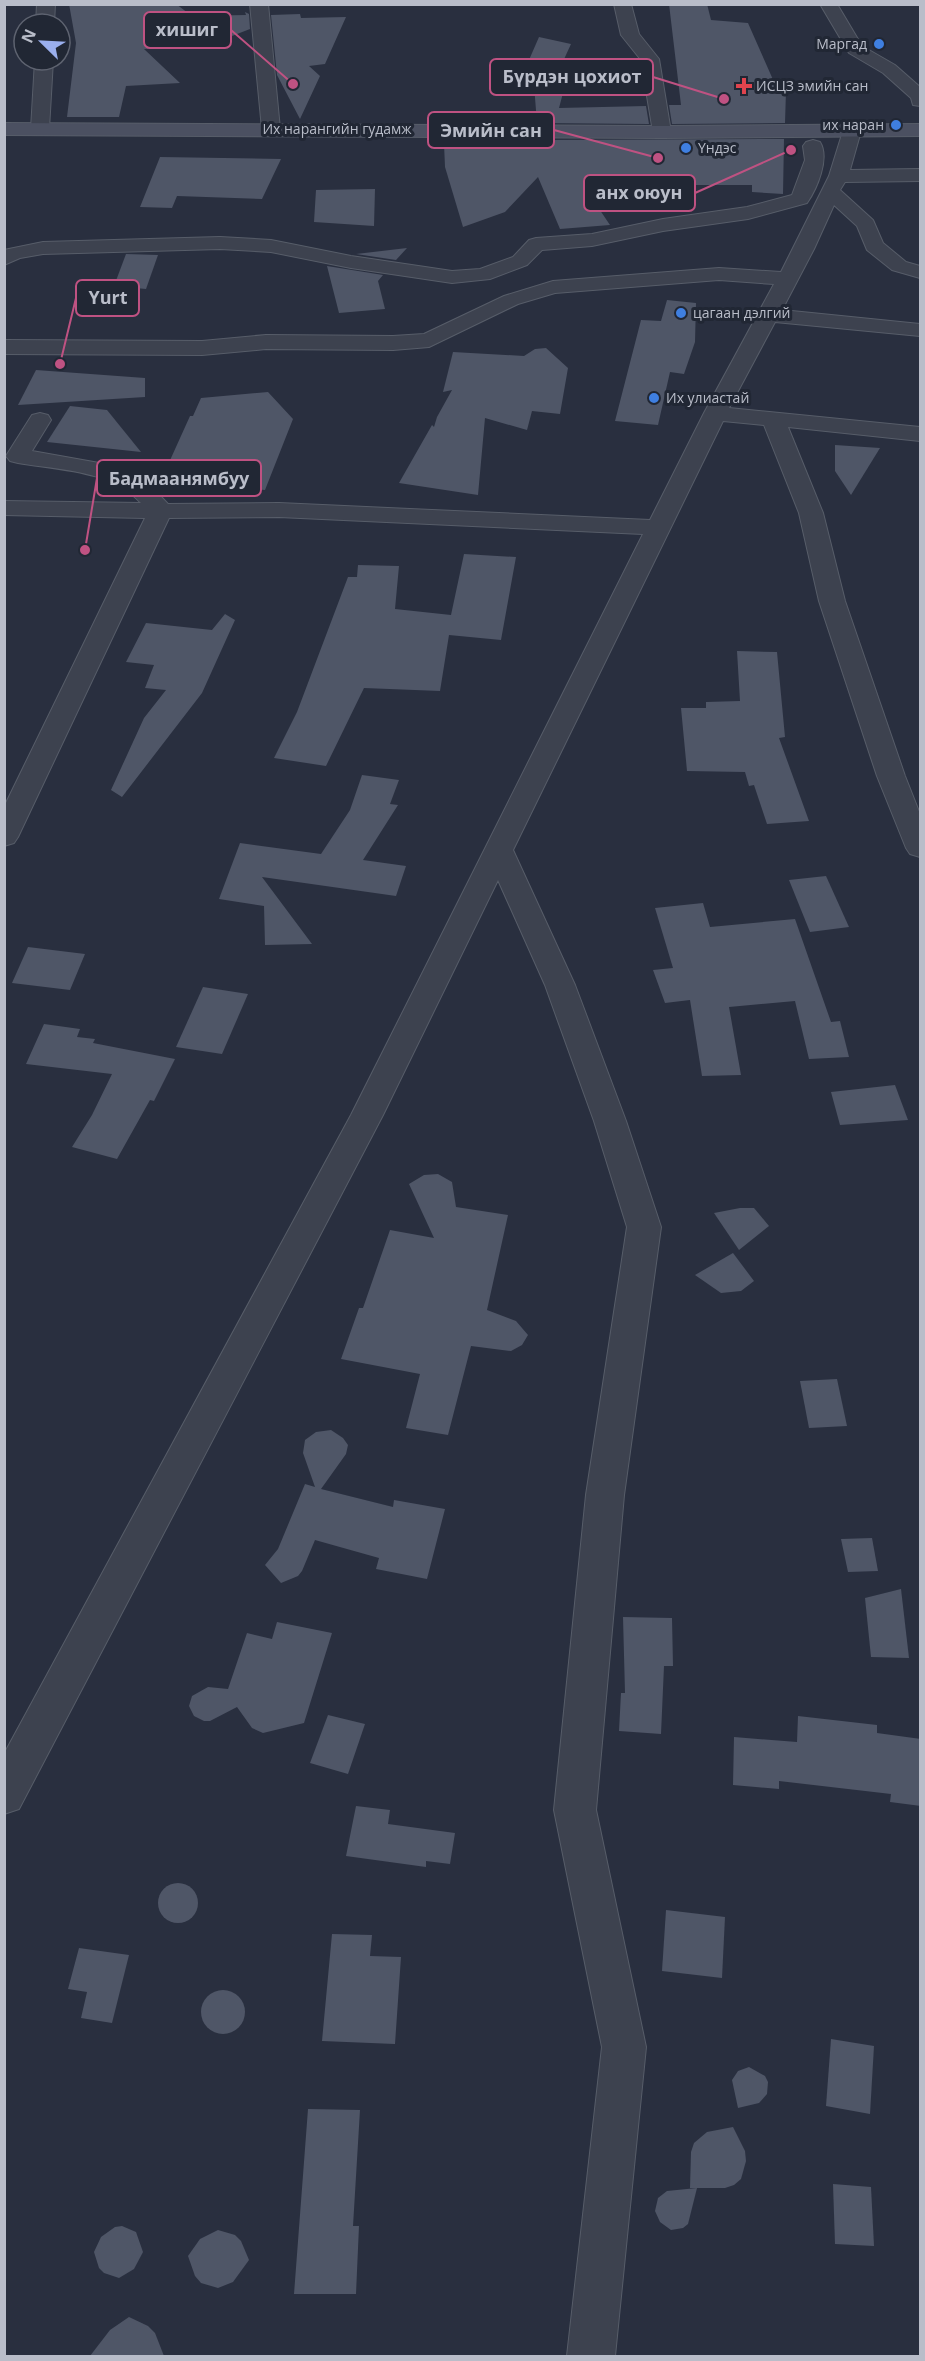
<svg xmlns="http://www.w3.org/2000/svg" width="925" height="2361" viewBox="0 0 925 2361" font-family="'Open Sans',sans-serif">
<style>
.building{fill:#4f5667}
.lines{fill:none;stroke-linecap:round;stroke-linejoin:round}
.minor-casing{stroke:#575d69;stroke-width:2}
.secondary-casing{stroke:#575d69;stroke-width:2}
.minor{fill:#3d424f;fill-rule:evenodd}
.secondary{fill:#4b5061;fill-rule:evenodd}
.shop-dot{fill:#3f7fe0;stroke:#212734;stroke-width:2}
.health-dot{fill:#e0444e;stroke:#212734;stroke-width:2}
.labels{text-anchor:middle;stroke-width:6;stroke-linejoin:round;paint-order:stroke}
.far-poi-label{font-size:14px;fill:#b9bdc9;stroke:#212734;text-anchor:start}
.far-street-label{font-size:14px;fill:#b9bdc9;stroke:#212734}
.leader{fill:none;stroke:#bf5282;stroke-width:2}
.callout-dot{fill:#bf5282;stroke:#212734;stroke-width:2}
.callout{fill:#212734;stroke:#bf5282;stroke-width:2}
.callout-label{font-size:18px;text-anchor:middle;font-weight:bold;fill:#b9bdc9}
</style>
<rect width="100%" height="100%" fill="#292f3f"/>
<!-- building -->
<g class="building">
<polygon points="69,4 176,4 192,16 246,15 245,12 249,14 250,29 201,48 144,49 180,83 126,86 119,117 67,117 76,43"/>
<polygon points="669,4 707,4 711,20 748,23 778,91 786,91 785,123 672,124 669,105 681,105"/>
<polygon points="300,14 301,18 346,17 325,64 309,66 320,76 300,119 277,75 271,15"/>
<polygon points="539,37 571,44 560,68 568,74 559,108 646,106 649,124 537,123 534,85 522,76"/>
<polygon points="784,139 783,194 752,192 752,185 583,185 610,225 560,229 538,177 505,212 463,227 445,167 444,144 539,144 538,140"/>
<polygon points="160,157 281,159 262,199 177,196 172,208 140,207"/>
<polygon points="375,189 374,226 314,222 316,190"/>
<polygon points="407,248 396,260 356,254"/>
<polygon points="126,254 158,255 146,289 114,286"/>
<polygon points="327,266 383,275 378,281 385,309 339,313"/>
<polygon points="667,300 696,303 695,342 684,374 670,372 658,425 615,421 641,320 661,321"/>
<polygon points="546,348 568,368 560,414 532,411 527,430 485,418 478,495 399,483 432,425 434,427 437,417 452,390 443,392 453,352 524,356 535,349"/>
<polygon points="36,370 145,378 145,397 18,405"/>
<polygon points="268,392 293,419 265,490 172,482 173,479 162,478 190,416 193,416 201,398"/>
<polygon points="70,406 107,410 141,452 47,442"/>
<polygon points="835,445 880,448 851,495 835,471"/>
<polygon points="464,554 516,557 501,640 449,635 440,691 364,688 326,766 274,758 297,712 348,577 357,577 358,565 399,566 395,609 451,615"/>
<polygon points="225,614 235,620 202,693 122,797 111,790 144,718 166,690 145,688 154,665 126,662 146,623 212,630"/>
<polygon points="737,651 777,652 785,737 779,738 809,821 767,824 754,785 749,786 745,772 687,771 681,708 706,708 706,702 740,701"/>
<polygon points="362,775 399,780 390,804 398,805 363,860 406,866 396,896 262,877 312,944 265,945 264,906 219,899 240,843 321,854 350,810"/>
<polygon points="826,876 849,927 810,932 789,880"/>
<polygon points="703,903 710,927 795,919 831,1022 840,1021 849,1057 809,1059 795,1001 729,1007 741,1075 702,1076 690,1000 665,1003 653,970 673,968 655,908"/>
<polygon points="28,947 85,954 70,990 12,983"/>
<polygon points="203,987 248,994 222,1054 176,1047"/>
<polygon points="44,1024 80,1029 77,1037 95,1039 93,1043 175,1059 154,1101 150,1100 117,1159 72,1147 92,1115 112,1074 26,1064"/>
<polygon points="895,1085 908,1120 840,1125 831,1092"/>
<polygon points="438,1174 452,1182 456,1207 508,1215 487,1310 516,1321 528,1335 522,1345 511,1351 471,1346 448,1435 406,1428 420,1374 341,1359 359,1308 363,1308 390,1230 434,1238 409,1184 424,1175"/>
<polygon points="740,1208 754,1208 769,1226 739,1250 714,1213"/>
<polygon points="733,1253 754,1281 741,1291 721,1293 695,1275"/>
<polygon points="837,1379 847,1426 809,1428 800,1381"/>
<polygon points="331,1430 343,1438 348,1445 346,1454 321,1489 393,1507 394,1500 445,1509 427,1579 376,1569 379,1558 315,1540 302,1571 298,1576 281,1583 265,1565 278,1549 305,1484 315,1487 303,1453 305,1440 316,1432"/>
<polygon points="872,1538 878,1571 848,1572 841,1539"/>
<polygon points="901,1589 909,1658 871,1657 865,1598"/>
<polygon points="623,1617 672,1618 673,1666 664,1666 661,1734 619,1731 621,1693 625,1693"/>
<polygon points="277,1622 332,1633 304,1723 263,1733 252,1728 237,1707 210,1721 204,1721 194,1716 189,1706 192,1696 208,1687 228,1689 247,1633 272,1639"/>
<polygon points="328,1715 365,1724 348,1774 310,1763"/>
<polygon points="798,1716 877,1725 877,1733 921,1739 921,1806 890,1802 891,1794 779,1781 779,1789 733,1785 734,1737 797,1742"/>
<polygon points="356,1806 390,1810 388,1824 455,1833 450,1864 426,1861 426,1867 346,1856"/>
<circle cx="178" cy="1903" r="20"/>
<polygon points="666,1910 725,1917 722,1978 662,1971"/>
<polygon points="332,1934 372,1935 370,1956 401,1957 395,2044 322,2041"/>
<polygon points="79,1948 129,1955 112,2023 81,2018 87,1992 68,1989"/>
<circle cx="223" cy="2012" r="22"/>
<polygon points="831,2039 874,2046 870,2114 826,2106"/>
<polygon points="749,2067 765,2076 768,2082 767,2094 759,2103 738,2108 732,2080 738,2071"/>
<polygon points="308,2109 360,2110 353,2226 359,2226 356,2294 294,2294"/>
<polygon points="733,2127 745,2151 746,2161 741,2179 734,2185 725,2188 690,2188 691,2152 694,2143 707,2132"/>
<polygon points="833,2184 871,2187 874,2246 835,2244"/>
<polygon points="697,2188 688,2224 683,2228 671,2230 660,2222 655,2211 658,2198 667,2191"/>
<polygon points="122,2226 136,2232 143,2252 134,2269 119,2278 104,2273 99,2268 94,2252 101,2237 115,2227"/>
<polygon points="218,2230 235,2235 241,2241 249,2260 233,2282 218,2288 201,2283 195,2276 188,2256 200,2239"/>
<polygon points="129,2317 148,2326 155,2333 164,2356 90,2356 110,2330"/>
</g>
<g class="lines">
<defs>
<g id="minor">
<polygon points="37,4 55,4 54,24 36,24"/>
<polygon points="250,4 268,4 280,129 278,133 264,133 262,129"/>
<polygon points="614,4 631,4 639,34 659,59 671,132 669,136 655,136 653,132 641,60 621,35"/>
<polygon points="820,4 837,4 862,46 895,65 920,87 920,106 913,105 911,98 883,73 849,53"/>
<polygon points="35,60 53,60 49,129 47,133 33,133 31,129"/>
<path d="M852 125 859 127 861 131 850 170 920 169V181L845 182 840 190 873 220 883 243 906 262 920 266V278L892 270 867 250 857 226 834 205 814 249 782 310 920 324V336L775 322 729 408 920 427V441L788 427 823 513 845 601 905 776 920 814V857L910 854 906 848 877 776 819 601 799 513 764 425 723 421 513 850 575 985 626 1121 661 1227 624 1495 596 1810 646 2047 615 2356H567L602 2047 554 1810 586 1495 627 1227 594 1121 545 985 498 880 383 1115 19 1809 4 1814V1754L351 1115 643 534 279 517 169 518 18 837 14 843 4 846V807L145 518 4 515V501L141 503C110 470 60 470 18 463L10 461 6 456 32 415 40 413 48 415 51 420 32 451 116 466 149 484 168 504 279 503 650 520 704 413 774 284 719 280 555 293 518 304 429 347 393 350 266 349 202 355 4 354V340L202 341 266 335 393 336 424 334 504 296 553 281 719 268 781 272 829 176 843 131 845 127Z"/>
<path d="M813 140 820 142C830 158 817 189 807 203L748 219 663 231 592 246 542 250 527 265 490 279 452 283 351 268 271 252 220 249 43 254 20 258 4 265V250L43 242 220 237 271 240 351 256 452 271 480 269 513 257 529 240 536 238 592 234 663 219 747 207 792 195 805 160 803 146 806 142Z"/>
</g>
<polygon id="secondary" points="4,123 662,126 920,124 920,136 662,138 4,135"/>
</defs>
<!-- minor casing -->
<use href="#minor" class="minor-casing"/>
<!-- secondary casing -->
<use href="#secondary" class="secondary-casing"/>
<!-- minor -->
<use href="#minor" class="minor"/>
<!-- secondary -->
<use href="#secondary" class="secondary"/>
</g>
<!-- markers -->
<g class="shop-dot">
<circle cx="879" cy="44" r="6"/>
<circle cx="896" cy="125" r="6"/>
<circle cx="686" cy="148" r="6"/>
<circle cx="681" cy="313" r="6"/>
<circle cx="654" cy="398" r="6"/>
</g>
<path class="health-dot" d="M741 77h6v6h6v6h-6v6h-6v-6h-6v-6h6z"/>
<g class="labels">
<!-- far-poi labels -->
<g class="far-poi-label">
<text x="867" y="49" text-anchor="end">Маргад</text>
<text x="756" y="91">ИСЦЗ эмийн сан</text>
<text x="884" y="130" text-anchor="end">их наран</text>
<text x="698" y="153">Үндэс</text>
<text x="693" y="318">цагаан дэлгий</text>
<text x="666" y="403">Их улиастай</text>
</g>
<!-- far-street labels -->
<g class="far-street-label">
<text x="337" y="134">Их нарангийн гудамж</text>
</g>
</g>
<!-- callouts -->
<path class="leader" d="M293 84L231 30M724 99L653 77M658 158L554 130M791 150L695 193M60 364L76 298M85 550L97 478"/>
<g class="callout-dot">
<circle cx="293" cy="84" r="6"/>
<circle cx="724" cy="99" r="6"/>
<circle cx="658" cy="158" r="6"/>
<circle cx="791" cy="150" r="6"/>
<circle cx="60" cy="364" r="6"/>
<circle cx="85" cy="550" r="6"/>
</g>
<g class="callout">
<rect x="144" y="12" width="87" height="36" rx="6"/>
<rect x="490" y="59" width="163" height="36" rx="6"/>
<rect x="428" y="112" width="126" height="36" rx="6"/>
<rect x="584" y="175" width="111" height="36" rx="6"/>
<rect x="76" y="280" width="63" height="36" rx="6"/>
<rect x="97" y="460" width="164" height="36" rx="6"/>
</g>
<g class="callout-label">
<text x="187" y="36">хишиг</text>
<text x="572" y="83">Бүрдэн цохиот</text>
<text x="491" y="137">Эмийн сан</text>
<text x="639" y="199">анх оюун</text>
<text x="108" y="304">Yurt</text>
<text x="179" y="485">Бадмаанямбуу</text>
</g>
<!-- border -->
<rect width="925" height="2361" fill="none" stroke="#b9bdc9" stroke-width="12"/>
<!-- north arrow -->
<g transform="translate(42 42) rotate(294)"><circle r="28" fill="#212734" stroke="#5e6370" stroke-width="1.5"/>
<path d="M0-4.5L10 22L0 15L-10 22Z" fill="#9aafee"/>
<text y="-9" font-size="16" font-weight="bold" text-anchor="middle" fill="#b9bdc9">N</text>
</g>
</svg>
